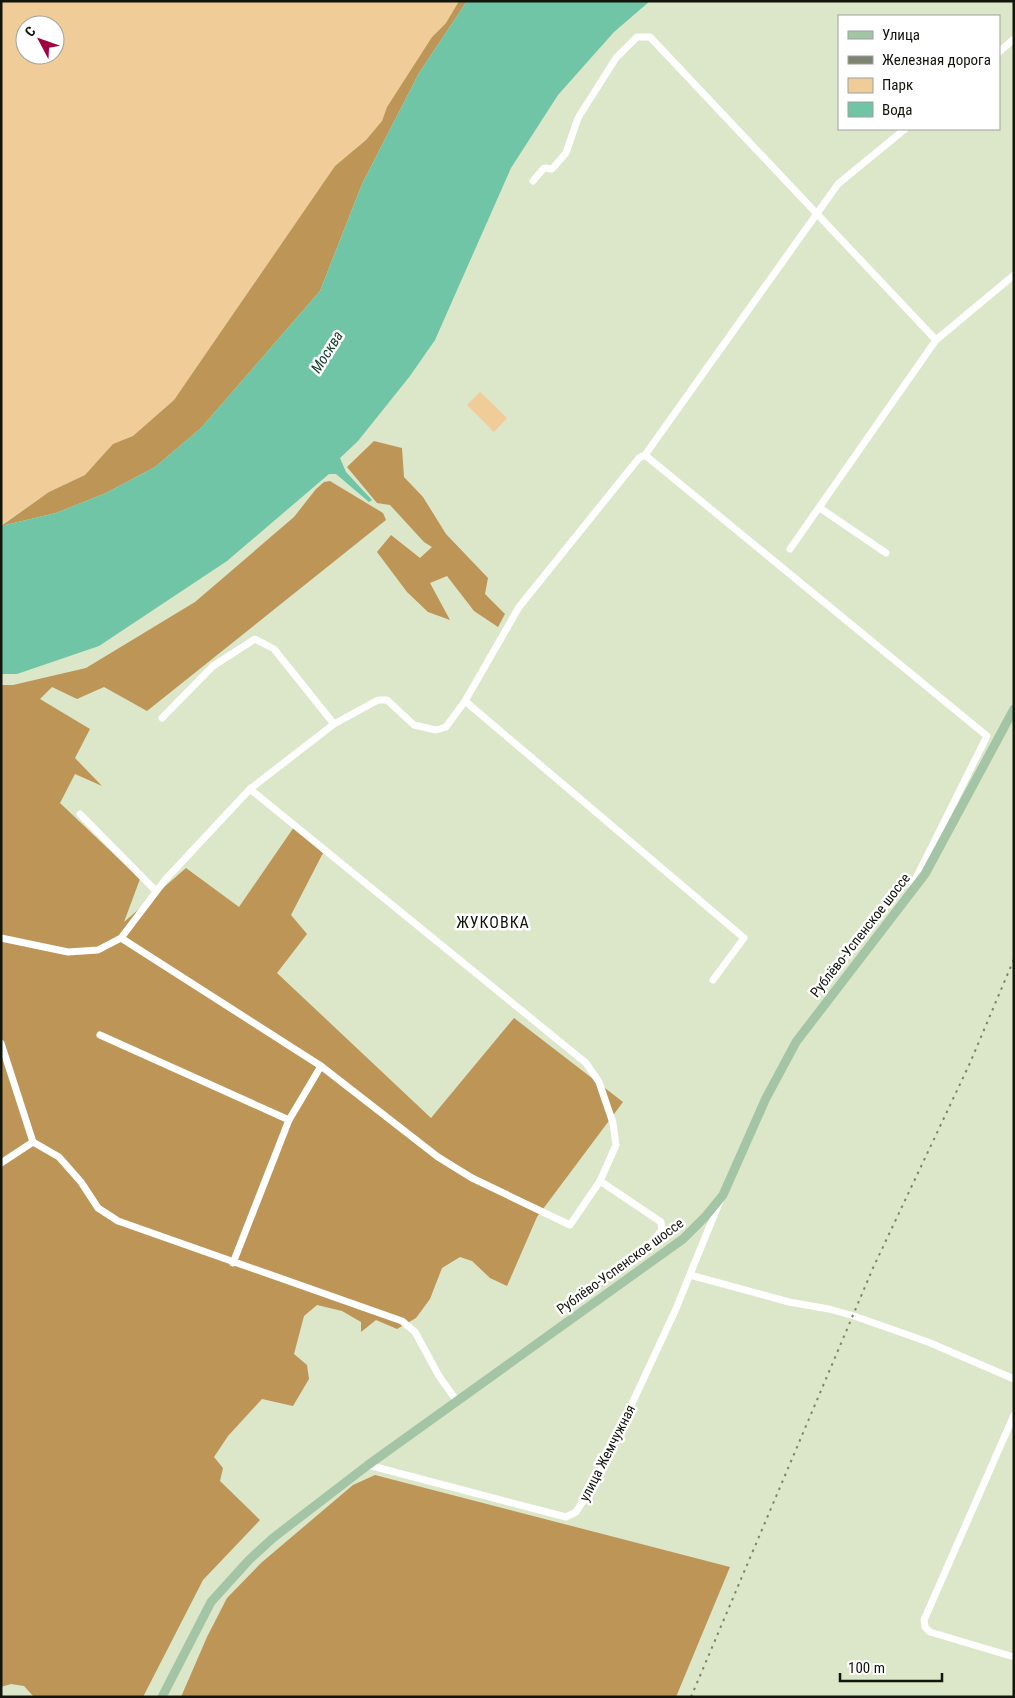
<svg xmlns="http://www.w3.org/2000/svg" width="1015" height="1698" viewBox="0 0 1015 1698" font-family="'Roboto Condensed',sans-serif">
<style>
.green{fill:#efcc98;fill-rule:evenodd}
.forest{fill:#bd9557}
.water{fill:#71c5a7}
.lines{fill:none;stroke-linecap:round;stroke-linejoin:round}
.minor{stroke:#fff;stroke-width:7}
.major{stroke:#a3c4a5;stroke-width:9}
.rail{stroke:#7d8470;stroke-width:2;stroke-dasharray:2.5 5;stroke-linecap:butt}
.labels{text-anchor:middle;stroke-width:5;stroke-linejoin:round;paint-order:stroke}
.street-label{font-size:14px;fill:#12150b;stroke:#fff}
.water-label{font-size:15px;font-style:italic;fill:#1c4235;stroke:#fff}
.quarter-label{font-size:16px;letter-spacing:1px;fill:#12150b;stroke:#fff}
</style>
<rect width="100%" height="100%" fill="#dce6c9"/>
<!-- green -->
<g class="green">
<path d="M1 1H459L446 23 432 37 387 107 382 121 366 140 335 166 174 400 133 436 113 445 85 475 49 492 1 525ZM25 25H55V55H25Z"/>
<polygon points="480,392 507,418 494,432 467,405"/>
</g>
<!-- forest -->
<g class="forest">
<polygon points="459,1 467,1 419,73 362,184 320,291 201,428 155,467 106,493 56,513 1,526 49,492 85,475 113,444 133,436 174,400 335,166 366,140 382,121 387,107 432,37 446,23"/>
<polygon points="374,441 402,448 404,477 423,497 446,534 488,578 485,594 505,614 498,627 474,611 447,576 430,583 450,620 428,612 407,592 377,552 391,535 420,558 432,547 424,542 390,505 377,503 347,467"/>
<polygon points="330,481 383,513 386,520 147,711 104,687 77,699 52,687 40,699 90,729 75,758 102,786 75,774 60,803 140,879 124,922 186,868 239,907 294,827 323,853 291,915 307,934 277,973 431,1118 514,1018 623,1102 537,1217 507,1286 490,1278 472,1261 460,1257 442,1268 430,1299 416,1318 397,1329 376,1320 361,1332 361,1322 342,1311 317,1305 304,1316 294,1354 307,1365 309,1379 293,1406 262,1399 228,1436 214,1457 223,1468 220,1481 260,1520 203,1580 143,1697 34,1697 24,1686 11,1684 1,1687 1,685 13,685 86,668 195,602 294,517 316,489 324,482"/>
<polygon points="375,1475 730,1567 676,1697 181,1697 207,1637 227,1598 261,1563 353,1485"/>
</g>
<!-- water -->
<polygon class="water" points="467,1 650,1 614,32 558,95 511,168 435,340 410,376 358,441 340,458 346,472 372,500 369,502 336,474 329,474 227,561 99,646 17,674 1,674 1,526 56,513 106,493 155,467 201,428 320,291 362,184 419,73"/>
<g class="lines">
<!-- minor -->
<g class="minor">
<polyline points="999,52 1014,39"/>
<polyline points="533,181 544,168 552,169 566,153 578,118 616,58 637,37 650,37 936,340"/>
<polyline points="645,455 987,736 912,886"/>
<polyline points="820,508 886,553"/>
<polyline points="790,549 936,340 1014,275"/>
<polyline points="465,701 744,938 713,980"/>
<polyline points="162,718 213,666 255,639 274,649 334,724"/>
<polyline points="80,814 156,891"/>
<polyline points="1,938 68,952 98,950 121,938 321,1066 438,1157 472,1178 570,1225 600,1181 616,1145 613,1123 599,1082 586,1063 250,789"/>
<polyline points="121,938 165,880 250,789 334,724 378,700 387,700 414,725 436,730 446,727 465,701 519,607 639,458 645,455 838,184 905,129"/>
<polyline points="100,1035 289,1120 233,1263"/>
<polyline points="1,1043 33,1142 59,1157 81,1182 98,1208 118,1221 402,1321 415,1332 439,1376 456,1400"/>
<polyline points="289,1120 321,1066"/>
<polyline points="1,1163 33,1142"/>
<polyline points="600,1181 661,1222 662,1230 640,1257"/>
<polyline points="690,1275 789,1302 829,1309 854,1316 928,1342 1014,1379"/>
<polyline points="1014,1415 924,1620 925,1627 930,1632 1014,1657"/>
<polyline points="368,1465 566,1517 576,1512 596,1481 675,1311 720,1201"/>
</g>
<!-- major -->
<polyline class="major" points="162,1697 211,1602 249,1560 273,1538 368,1465 683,1239 705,1217 723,1195 766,1098 796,1042 925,874 1014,709"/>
<!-- rail -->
<polyline class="rail" points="691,1697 873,1268 970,1063 1014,959"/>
</g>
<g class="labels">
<!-- street labels -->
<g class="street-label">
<text transform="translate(860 935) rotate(-52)" y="5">Рублёво-Успенское шоссе</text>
<text transform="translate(620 1266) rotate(-36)" y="5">Рублёво-Успенское шоссе</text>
<text transform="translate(607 1453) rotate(-63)" y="5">улица Жемчужная</text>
</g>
<!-- water labels -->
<g class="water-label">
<text transform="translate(327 352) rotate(-58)" y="5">Москва</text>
</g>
<!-- quarter labels -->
<g class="quarter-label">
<text x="493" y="928">ЖУКОВКА</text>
</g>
</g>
<!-- border -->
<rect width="1015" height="1698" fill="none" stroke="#12150b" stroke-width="5"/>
<!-- legend -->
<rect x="838" y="15" width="162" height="115" fill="#ffffff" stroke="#a0a19d"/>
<rect x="848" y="31" width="25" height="8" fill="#a3c4a5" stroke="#a0a19d"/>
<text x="882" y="40" font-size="15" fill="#12150b">Улица</text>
<rect x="848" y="56" width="25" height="8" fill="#7d8470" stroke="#a0a19d"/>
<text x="882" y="65" font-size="15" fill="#12150b">Железная дорога</text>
<rect x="848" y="78" width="25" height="15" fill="#efcc98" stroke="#a0a19d"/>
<text x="882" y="90" font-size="15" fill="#12150b">Парк</text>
<rect x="848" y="102" width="25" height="15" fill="#71c5a7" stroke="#a0a19d"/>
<text x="882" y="115" font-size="15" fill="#12150b">Вода</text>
<!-- north arrow -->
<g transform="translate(40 40) rotate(311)"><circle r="24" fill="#ffffff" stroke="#a0a19d"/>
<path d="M0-4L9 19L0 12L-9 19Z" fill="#a00241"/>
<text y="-8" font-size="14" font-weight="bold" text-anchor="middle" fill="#12150b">С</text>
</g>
<!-- scale -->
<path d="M840 1673v8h102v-8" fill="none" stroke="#12150b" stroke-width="2.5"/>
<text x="848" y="1673" font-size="15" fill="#12150b" stroke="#ffffff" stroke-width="4" paint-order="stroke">100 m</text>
</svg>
